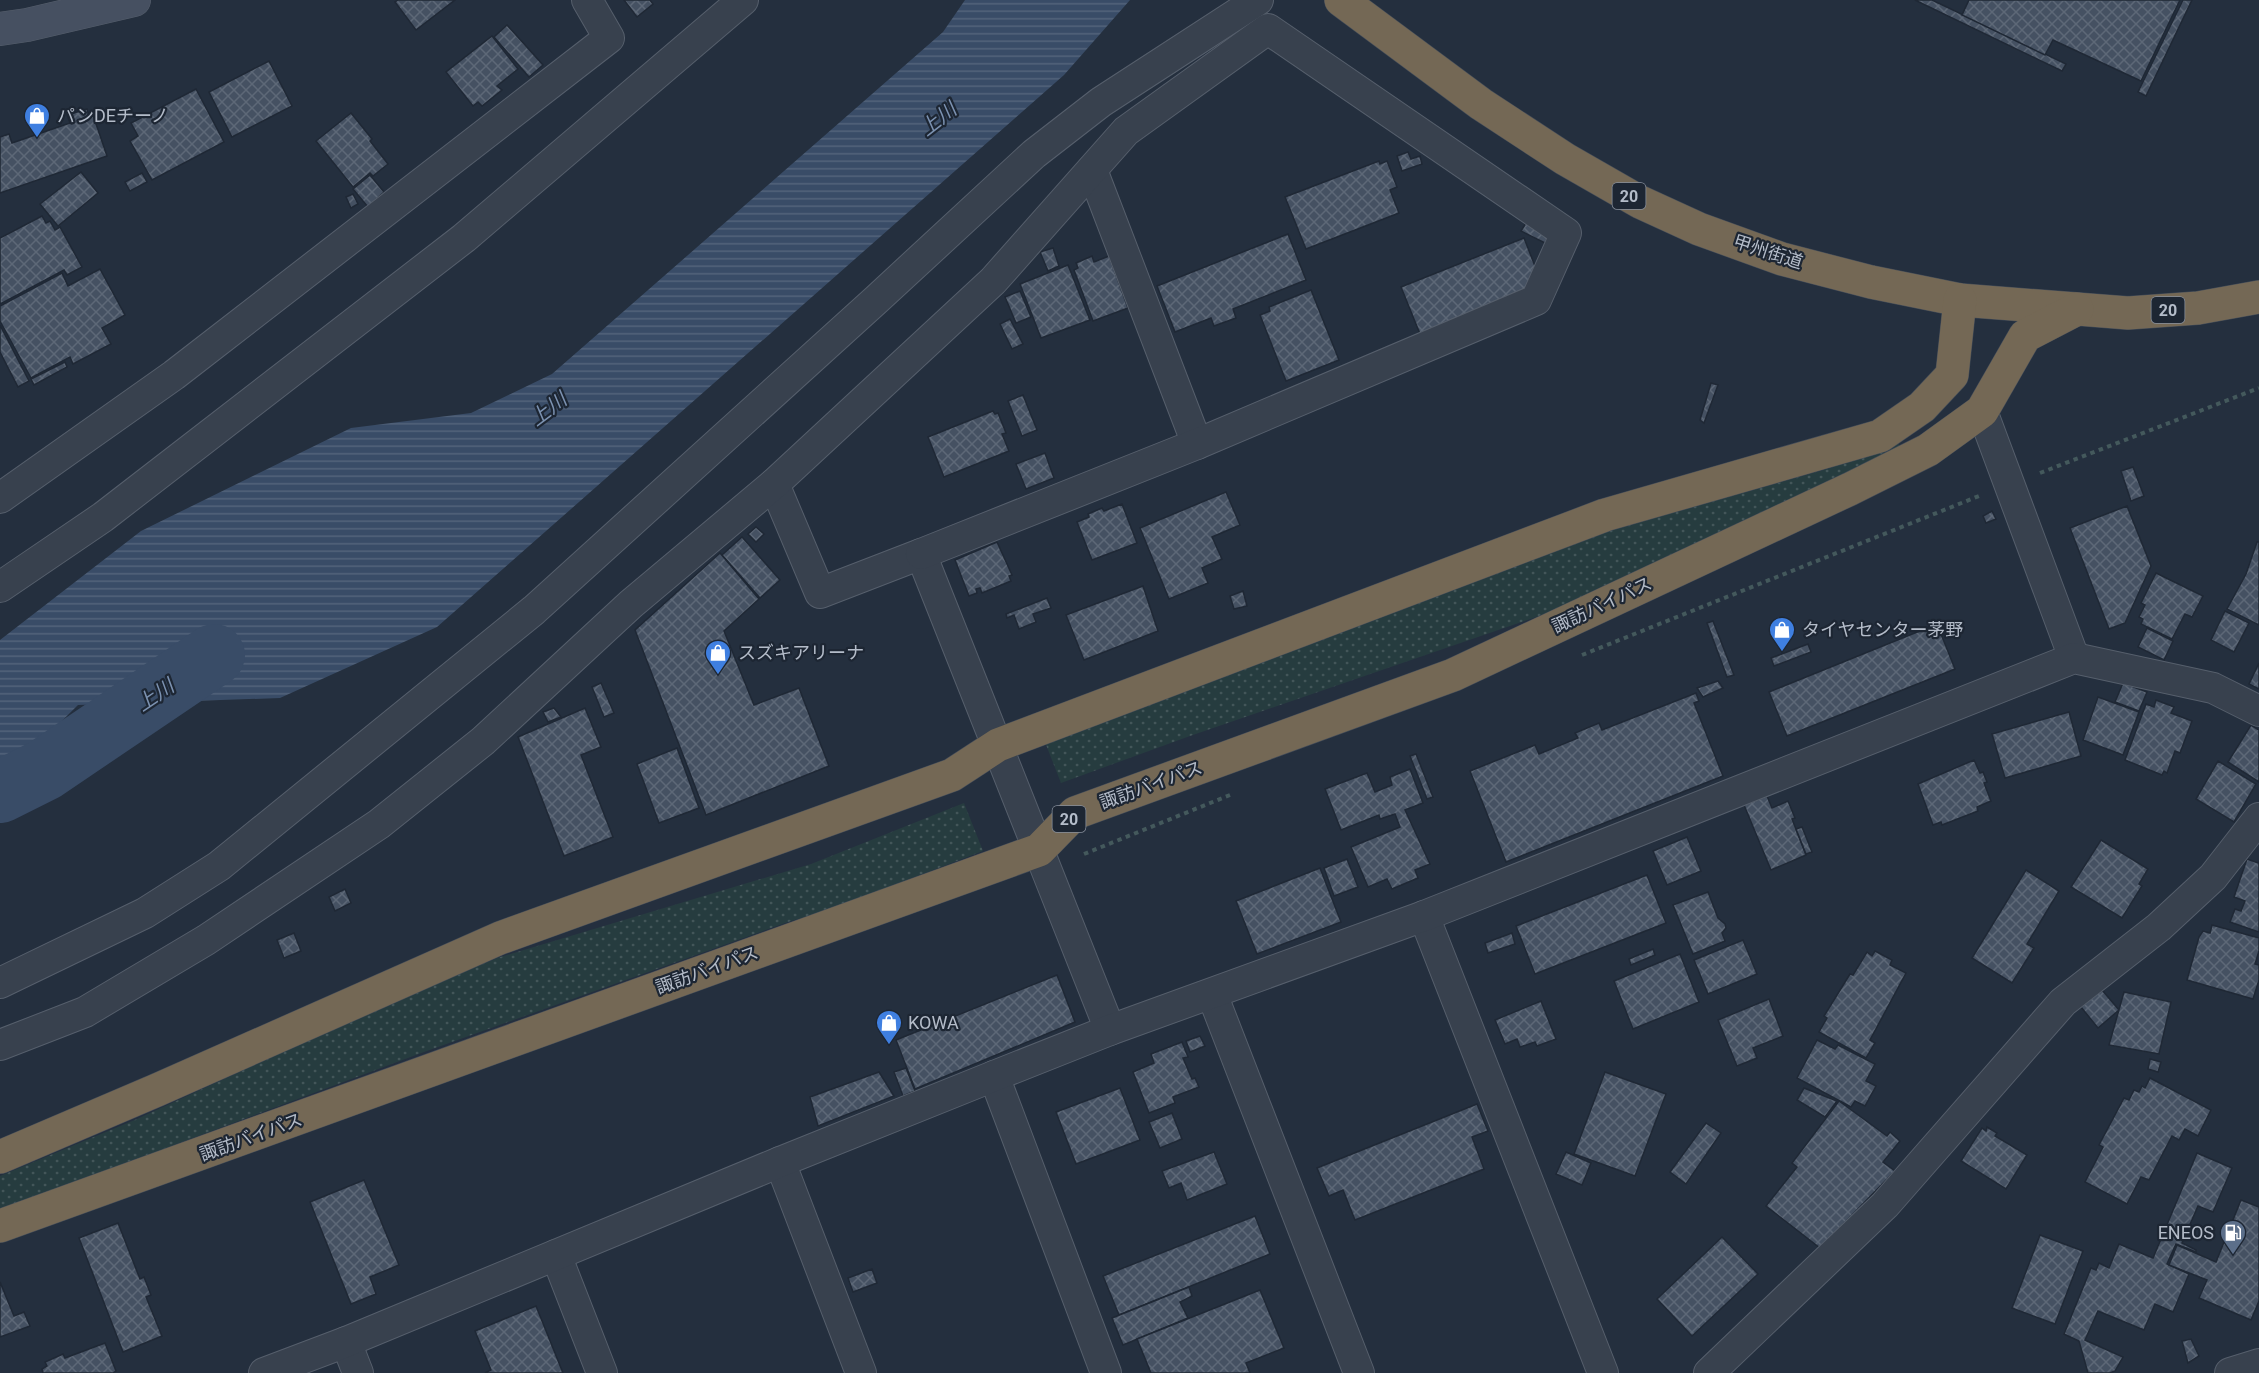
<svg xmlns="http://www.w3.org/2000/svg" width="2259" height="1373" viewBox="0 0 2259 1373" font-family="Roboto,'Noto Sans JP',sans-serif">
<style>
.grass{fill:url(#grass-dots)}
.water{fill:url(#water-rules)}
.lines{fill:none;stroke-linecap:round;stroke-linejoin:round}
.river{stroke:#394c67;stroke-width:62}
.building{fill:url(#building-cross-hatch);stroke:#1f2835;stroke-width:1.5}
.street-casing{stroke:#565f6c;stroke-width:32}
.secondary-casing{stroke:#565f6c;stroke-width:34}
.highway-casing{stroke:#434c59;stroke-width:34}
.path{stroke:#44595c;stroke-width:4;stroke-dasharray:4.5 4.5;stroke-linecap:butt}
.street{stroke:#38414e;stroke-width:30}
.secondary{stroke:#465061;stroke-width:33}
.highway{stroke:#746855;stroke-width:33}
.labels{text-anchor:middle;stroke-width:4.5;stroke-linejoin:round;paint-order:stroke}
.shield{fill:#1d2633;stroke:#878f9c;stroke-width:1.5}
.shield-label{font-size:16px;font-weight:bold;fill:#b4bcc9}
.poi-label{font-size:18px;fill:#b4bcc9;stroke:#1d2633;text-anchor:start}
.street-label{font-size:18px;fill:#b4bcc9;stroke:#1d2633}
.water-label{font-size:20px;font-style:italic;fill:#7c92b1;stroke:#1d2633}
</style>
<defs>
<pattern id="grass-dots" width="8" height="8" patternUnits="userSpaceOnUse" patternTransform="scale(1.5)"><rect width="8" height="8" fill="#263c3f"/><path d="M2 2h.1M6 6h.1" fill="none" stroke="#435659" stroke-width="1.8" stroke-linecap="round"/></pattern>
<pattern id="water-rules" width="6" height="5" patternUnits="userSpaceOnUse" patternTransform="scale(1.5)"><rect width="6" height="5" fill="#394c67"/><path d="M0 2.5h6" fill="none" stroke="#53647b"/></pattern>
<pattern id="building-cross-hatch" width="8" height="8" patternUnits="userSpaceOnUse" patternTransform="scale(1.5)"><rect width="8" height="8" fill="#455162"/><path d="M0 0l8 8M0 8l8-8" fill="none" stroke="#5d6877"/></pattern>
</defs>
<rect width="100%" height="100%" fill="#242f3e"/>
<!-- grass -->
<g class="grass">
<polygon points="1898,440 1901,454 1545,614 1190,736 1061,783 1043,737 1601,533 1830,468"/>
<polygon points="964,803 983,851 821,913 791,921 424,1052 0,1210 0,1176 137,1119 396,1000 497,958 811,864"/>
</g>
<!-- water -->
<polygon class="water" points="965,0 1130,0 1064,75 437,627 280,698 78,705 0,782 0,640 141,531 351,428 471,413 552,374 943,32"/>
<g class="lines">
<!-- river -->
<polyline class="river" points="0,792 44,770 214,655"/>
</g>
<!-- building -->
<g class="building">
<polygon points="398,0 455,0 416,30 395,2"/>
<polygon points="624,0 650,0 653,4 637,17"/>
<polygon points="1915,0 1932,0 2066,64 2062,71"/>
<polygon points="1969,0 2180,0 2141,81 2053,40 2045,55 1962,15"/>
<polygon points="2183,0 2192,0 2146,96 2138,92"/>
<polygon points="507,25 543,65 529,77 494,37"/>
<polygon points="492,36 518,69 497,86 502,90 482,106 478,102 473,106 446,72"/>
<polygon points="269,61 292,106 232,137 209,92"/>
<polygon points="196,89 224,142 152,180 130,141 138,136 131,123"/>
<polygon points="87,109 89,117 93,115 107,156 0,193 0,137 9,134 12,143 70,123 67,115"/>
<polygon points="351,113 372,139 370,141 388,164 373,176 370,173 353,187 316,141"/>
<polygon points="1408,152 1411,159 1420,156 1422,164 1402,171 1397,156"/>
<polygon points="1379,161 1380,164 1387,161 1397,187 1390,190 1399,213 1306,249 1285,197"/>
<polygon points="81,172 98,193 58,226 40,204"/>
<polygon points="142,173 147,182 130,191 125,182"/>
<polygon points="370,175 384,192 368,207 353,189"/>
<polygon points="353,194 358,204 351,208 346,197"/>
<polygon points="42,216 46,223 50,221 55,230 60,227 82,267 67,275 64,270 0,304 0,238"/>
<polygon points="1526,223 1549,235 1545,243 1521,231"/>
<polygon points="1288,234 1306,280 1233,309 1236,318 1214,326 1211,318 1175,332 1157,286"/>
<polygon points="1524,238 1542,284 1420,334 1401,287"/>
<polygon points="1053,248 1059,266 1048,271 1040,252"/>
<polygon points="1092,256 1094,262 1109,256 1128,308 1093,321 1074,270 1078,268 1076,263"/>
<polygon points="1068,265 1090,320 1041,338 1020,284"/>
<polygon points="100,269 125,315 102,328 111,344 73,364 70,357 31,378 0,321 0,306 62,273 68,286"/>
<polygon points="1311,290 1339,360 1286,381 1260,315 1270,311 1269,307"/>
<polygon points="1020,291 1031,317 1016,323 1005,297"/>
<polygon points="1010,319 1023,344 1012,349 1000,324"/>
<polygon points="0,325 29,381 18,387 0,352"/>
<polygon points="65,362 67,367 34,385 31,379"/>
<polygon points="1711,383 1718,385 1704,423 1700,420"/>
<polygon points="1023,395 1037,430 1022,436 1008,401"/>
<polygon points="993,411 995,414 998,413 1006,433 1002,434 1009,451 944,477 928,437"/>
<polygon points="1045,453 1054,478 1026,489 1016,464"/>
<polygon points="2133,467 2144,496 2131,501 2121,471"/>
<polygon points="1226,492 1240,525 1212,537 1222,559 1202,568 1208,583 1169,599 1140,528"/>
<polygon points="1122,504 1137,543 1092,560 1077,522 1089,517 1088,514 1102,508 1104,511"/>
<polygon points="2127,506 2151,566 2125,623 2109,629 2070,528"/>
<polygon points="1992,511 1996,519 1986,523 1983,516"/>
<polygon points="756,527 764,534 756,542 748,534"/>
<polygon points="742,537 780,580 760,598 722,555"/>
<polygon points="997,542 1012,575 1009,576 1011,581 982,593 980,588 976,589 977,593 969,596 955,560"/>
<polygon points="2257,542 2259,542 2259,625 2227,609 2246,574"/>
<polygon points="720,553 759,599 724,631 754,705 799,688 829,766 706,815 635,630"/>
<polygon points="2156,573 2203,596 2192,617 2185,614 2172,639 2141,624 2143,619 2139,617 2145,605 2141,603"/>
<polygon points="1143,586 1158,631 1084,660 1066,615"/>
<polygon points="1243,591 1247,606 1234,609 1230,596"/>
<polygon points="1047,598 1051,608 1033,614 1036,622 1019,629 1014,615 1007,618 1006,614"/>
<polygon points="2225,611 2249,623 2234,652 2211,640"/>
<polygon points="1713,621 1734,675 1727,677 1707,623"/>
<polygon points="1937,624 1955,669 1787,736 1769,692"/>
<polygon points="2147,628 2173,641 2164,660 2138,647"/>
<polygon points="1808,644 1811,652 1774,666 1771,658"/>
<polygon points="2259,663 2259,689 2249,684"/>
<polygon points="1718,681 1723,688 1703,697 1697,688"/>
<polygon points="601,683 614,713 604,717 592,687"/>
<polygon points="2123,683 2147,692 2139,711 2115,702"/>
<polygon points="1696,693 1699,701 1694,703 1723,776 1506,862 1470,771 1535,745 1539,754 1578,738 1575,733 1599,723 1602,730"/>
<polygon points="2098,697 2139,712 2123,755 2083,740"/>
<polygon points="2156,700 2174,707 2171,713 2192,721 2180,753 2175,751 2167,773 2164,771 2162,775 2125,760 2146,704 2154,707"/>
<polygon points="554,708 561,717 548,722 543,712"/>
<polygon points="585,708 601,747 581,755 613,837 564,856 518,737"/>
<polygon points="2069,712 2081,756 2005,778 1992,734"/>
<polygon points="2251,725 2259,730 2259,782 2228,762"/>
<polygon points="677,748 699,808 659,823 637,764"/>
<polygon points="1416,754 1433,797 1427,799 1410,756"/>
<polygon points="1974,760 1980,773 1983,772 1987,782 1984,783 1991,801 1977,807 1978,811 1942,825 1941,822 1933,825 1918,784"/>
<polygon points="2218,761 2256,784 2234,822 2196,799"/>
<polygon points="1410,769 1423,803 1405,810 1430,864 1415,870 1418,878 1392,889 1387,879 1368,887 1351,847 1400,827 1395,814 1380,819 1379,815 1341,830 1325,789 1367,773 1375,792 1392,785 1390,777"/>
<polygon points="1767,796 1772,808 1788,801 1795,818 1792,819 1806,855 1771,870 1744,805"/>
<polygon points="1802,827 1812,852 1806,854 1796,829"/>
<polygon points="1687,837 1701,871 1667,885 1653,851"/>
<polygon points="2101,840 2148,869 2139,884 2142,886 2122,918 2071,887"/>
<polygon points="1347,859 1358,887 1334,896 1324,868"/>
<polygon points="2247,859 2258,863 2259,862 2259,932 2230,922 2235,909 2241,911 2245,901 2234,897"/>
<polygon points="1320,868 1341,922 1257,954 1236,901"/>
<polygon points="2026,870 2059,891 2027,944 2034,948 2012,983 1972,958"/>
<polygon points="1647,875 1666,923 1535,974 1516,926"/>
<polygon points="345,889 351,903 335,911 329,897"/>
<polygon points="1708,892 1718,918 1725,924 1726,928 1722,933 1725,941 1693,954 1673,905"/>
<polygon points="2212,925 2259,938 2259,951 2255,964 2259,965 2259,980 2253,999 2187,980 2199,937 2203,931 2210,933"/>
<polygon points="294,933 301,951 284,958 277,940"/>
<polygon points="1512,933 1515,944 1488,953 1485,943"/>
<polygon points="1743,940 1757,974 1708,994 1694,960"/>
<polygon points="1653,949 1655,955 1631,965 1629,959"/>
<polygon points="1875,951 1892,960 1890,965 1906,973 1870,1040 1875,1043 1866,1058 1819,1032 1827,1018 1824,1016 1850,974 1853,975 1867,952 1872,956"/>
<polygon points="1680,954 1699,1002 1633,1029 1614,981"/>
<polygon points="1057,975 1075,1022 915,1089 896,1040"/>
<polygon points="2102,990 2119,1010 2098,1028 2081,1007"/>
<polygon points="2124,992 2171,1002 2159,1054 2109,1045"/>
<polygon points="1769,999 1783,1036 1753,1048 1757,1058 1737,1066 1718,1020"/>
<polygon points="1541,1001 1556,1039 1537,1046 1535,1042 1520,1047 1517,1039 1505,1044 1495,1020"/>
<polygon points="1200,1036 1205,1046 1190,1052 1186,1041"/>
<polygon points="1817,1040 1835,1049 1838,1045 1875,1064 1866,1081 1876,1086 1865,1106 1855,1101 1851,1107 1797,1078"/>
<polygon points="1182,1042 1188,1057 1183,1058 1192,1079 1195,1078 1199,1087 1173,1097 1175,1103 1149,1113 1133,1072 1154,1063 1151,1054"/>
<polygon points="2150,1059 2161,1062 2158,1072 2148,1069"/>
<polygon points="906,1068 915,1091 903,1096 894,1072"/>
<polygon points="879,1072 894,1096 818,1126 810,1097"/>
<polygon points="1605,1072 1666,1094 1635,1176 1574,1154"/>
<polygon points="2150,1078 2211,1110 2198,1136 2185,1129 2179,1140 2172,1136 2149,1180 2141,1177 2127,1204 2085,1182 2103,1147 2099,1145 2124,1098 2129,1100 2134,1090 2139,1092 2142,1086 2145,1088"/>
<polygon points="1120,1088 1140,1140 1076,1164 1056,1112"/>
<polygon points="1804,1088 1837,1101 1825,1117 1797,1100"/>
<polygon points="1839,1101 1887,1136 1890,1132 1900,1141 1883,1162 1895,1171 1820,1248 1766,1206 1797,1167 1792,1163"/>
<polygon points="1477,1104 1488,1131 1472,1137 1484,1169 1355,1220 1343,1190 1329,1196 1317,1168"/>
<polygon points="1172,1113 1182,1139 1160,1148 1149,1122"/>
<polygon points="1706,1123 1721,1133 1686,1184 1670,1172"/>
<polygon points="1987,1127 1997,1133 1995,1136 2027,1155 2006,1189 1961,1161 1982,1128 1986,1131"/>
<polygon points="1214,1152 1227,1184 1187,1200 1181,1183 1169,1188 1162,1171"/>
<polygon points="1566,1152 1591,1163 1582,1185 1556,1174"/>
<polygon points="2197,1153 2232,1168 2213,1212 2198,1206 2182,1243 2196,1250 2196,1252 2176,1244 2167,1264 2189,1274 2173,1312 2155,1304 2144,1330 2098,1311 2085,1340 2123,1357 2115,1371 2110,1373 2088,1373 2079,1341 2064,1334 2091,1268 2096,1270 2099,1263 2109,1268 2119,1244 2153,1258"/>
<polygon points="364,1180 399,1265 370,1277 376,1294 351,1304 310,1202"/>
<polygon points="2241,1200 2259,1207 2259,1301 2251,1320 2199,1298 2207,1280 2169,1265 2177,1245 2216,1262"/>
<polygon points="1255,1216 1270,1254 1119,1315 1103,1276"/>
<polygon points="118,1223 140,1279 144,1277 151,1295 146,1297 162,1336 123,1352 79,1238"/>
<polygon points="2040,1235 2083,1251 2055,1324 2012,1308"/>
<polygon points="1722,1237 1758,1274 1692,1336 1657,1299"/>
<polygon points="872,1269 877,1283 853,1292 848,1278"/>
<polygon points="0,1282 14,1316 24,1312 30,1326 0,1337"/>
<polygon points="1189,1287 1192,1296 1180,1302 1188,1318 1123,1345 1112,1318"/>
<polygon points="1260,1290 1284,1348 1246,1363 1250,1373 1151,1373 1137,1339"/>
<polygon points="536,1306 563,1373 485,1373 491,1370 475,1331"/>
<polygon points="2191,1339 2199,1356 2188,1363 2182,1341"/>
<polygon points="105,1343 116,1371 113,1373 43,1373 42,1369 47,1366 45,1362 63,1354 65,1358"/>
</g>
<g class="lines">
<defs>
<g id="street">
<polyline points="1092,170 1197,444"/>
<polyline points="1982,411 2074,658"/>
<polyline points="774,484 820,593 921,554 1110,1030"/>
<polyline points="0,498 174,375 609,38 587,0"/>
<polyline points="0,587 103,517 464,238 743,0"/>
<polyline points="1424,916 1603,1373"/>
<polyline points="0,983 145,913 219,866 534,610 876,300 1034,154 1101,102 1258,0"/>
<polyline points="1212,994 1359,1373"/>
<polyline points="0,1045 85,1012 206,940 379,824 483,741 631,604 774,484 993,281 1126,131 1268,29 1566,233 1536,300 1197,444 921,554"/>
<polyline points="994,1076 1106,1373"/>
<polyline points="780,1162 861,1373"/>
<polyline points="556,1255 602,1373"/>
<polyline points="346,1342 358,1373"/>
<polyline points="264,1373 346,1342 780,1162 994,1076 1110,1030 1424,916 2074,658 2213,688 2259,711"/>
<polyline points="1709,1373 1885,1205 2063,1002 2159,927 2213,877 2259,818"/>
<polyline points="2230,1373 2259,1364"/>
</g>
<polyline id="secondary" points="0,29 27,25 134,0"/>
<g id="highway">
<polyline points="1341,0 1481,104 1565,159 1640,202 1699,229 1782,259 1871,282 1960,300 2128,313 2198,308 2259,297"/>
<polyline points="0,1157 157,1090 500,938 952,775 998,745 1605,515 1880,436 1922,407 1952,375 1960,300"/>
<polyline points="0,1226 1039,850 1075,813 1453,675 1850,489 1928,450 1982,411 2025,336 2077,309"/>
</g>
</defs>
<!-- street casing -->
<use href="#street" class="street-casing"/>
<!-- secondary casing -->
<use href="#secondary" class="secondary-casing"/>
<!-- highway casing -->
<use href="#highway" class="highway-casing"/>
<!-- path -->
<g class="path">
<polyline points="2040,473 2259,388"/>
<polyline points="1582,655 1979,496"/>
<polyline points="1084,854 1230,795"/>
</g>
<!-- street -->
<use href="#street" class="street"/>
<!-- secondary -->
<use href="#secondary" class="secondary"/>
<!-- highway -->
<use href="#highway" class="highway"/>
</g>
<!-- icons -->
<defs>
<symbol id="shop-pin" viewBox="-11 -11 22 30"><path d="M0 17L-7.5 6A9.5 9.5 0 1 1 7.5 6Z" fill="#3f7fe0" stroke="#1d2633"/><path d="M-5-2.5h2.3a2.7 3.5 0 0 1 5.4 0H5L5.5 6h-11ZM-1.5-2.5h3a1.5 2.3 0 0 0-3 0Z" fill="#fff"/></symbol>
<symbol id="fuel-pin" viewBox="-11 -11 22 30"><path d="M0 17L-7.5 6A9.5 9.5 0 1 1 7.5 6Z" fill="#5c6f8a" stroke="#1d2633"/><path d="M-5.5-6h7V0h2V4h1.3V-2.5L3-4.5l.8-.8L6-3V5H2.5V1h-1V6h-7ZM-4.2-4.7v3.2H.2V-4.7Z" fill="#fff"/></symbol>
</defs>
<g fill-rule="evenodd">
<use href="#shop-pin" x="22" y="101" width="30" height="40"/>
<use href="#shop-pin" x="1767" y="615" width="30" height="40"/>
<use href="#shop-pin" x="703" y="638" width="30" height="40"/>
<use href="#shop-pin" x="874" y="1008" width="30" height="40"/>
<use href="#fuel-pin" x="2218" y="1218" width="30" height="40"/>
</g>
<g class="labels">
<!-- shield labels -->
<g class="shield">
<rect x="1612.5" y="183" width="33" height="26" rx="4.5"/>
<rect x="2151.5" y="297" width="33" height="26" rx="4.5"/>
<rect x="1052.5" y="806" width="33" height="26" rx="4.5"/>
</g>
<g class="shield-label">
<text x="1629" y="202">20</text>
<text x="2168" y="316">20</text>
<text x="1069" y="825">20</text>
</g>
<!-- poi labels -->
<g class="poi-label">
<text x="57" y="122">パンDEチーノ</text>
<text x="1802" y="636">タイヤセンター茅野</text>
<text x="738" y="659">スズキアリーナ</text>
<text x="908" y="1029">KOWA</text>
<text x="2214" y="1239" text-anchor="end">ENEOS</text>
</g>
<!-- street labels -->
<g class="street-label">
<text transform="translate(1768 252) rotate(18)" y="6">甲州街道</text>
<text transform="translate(1602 605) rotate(-25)" y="6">諏訪バイパス</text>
<text transform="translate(1151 785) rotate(-20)" y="6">諏訪バイパス</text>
<text transform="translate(707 970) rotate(-20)" y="6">諏訪バイパス</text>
<text transform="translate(251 1137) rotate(-20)" y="6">諏訪バイパス</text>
</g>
<!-- water labels -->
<g class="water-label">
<text transform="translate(938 119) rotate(-38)" y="7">上川</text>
<text transform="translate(548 409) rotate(-37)" y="7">上川</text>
<text transform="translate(155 695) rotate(-34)" y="7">上川</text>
</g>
</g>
</svg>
